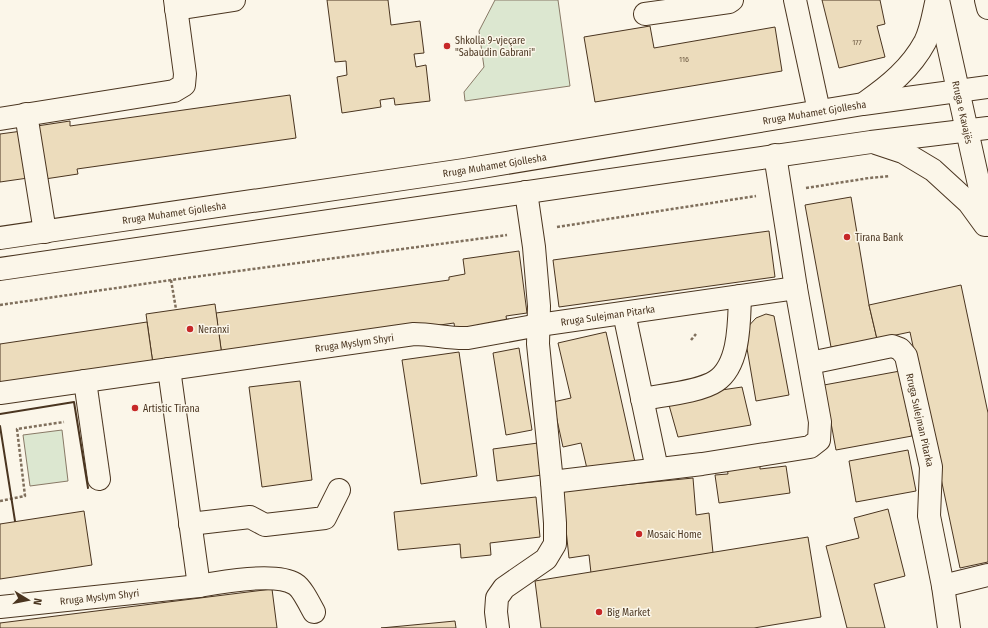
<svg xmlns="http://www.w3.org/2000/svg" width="988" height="628" viewBox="0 0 988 628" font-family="'Fira Sans Condensed',sans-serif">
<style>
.green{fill:#dce7d0;stroke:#887966}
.building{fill:#ecdcbc;stroke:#4a3520}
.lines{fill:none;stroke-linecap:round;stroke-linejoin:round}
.minor-casing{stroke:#4a3520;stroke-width:24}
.major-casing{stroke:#4a3520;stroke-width:24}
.path{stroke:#7f6f5c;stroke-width:2.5;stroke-dasharray:3 2;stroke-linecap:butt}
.minor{stroke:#fbf6e9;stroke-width:22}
.major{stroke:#fbf6e9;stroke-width:22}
.wall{stroke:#4a3520;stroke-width:2}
.poi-dot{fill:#c62828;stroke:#fbf6e9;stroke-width:1.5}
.labels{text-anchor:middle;stroke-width:3;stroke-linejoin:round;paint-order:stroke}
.number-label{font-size:8px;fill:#725f47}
.poi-label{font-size:10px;fill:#4a3520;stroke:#fbf6e9;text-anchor:start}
.street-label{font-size:10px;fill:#4a3520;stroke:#fbf6e9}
</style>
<rect width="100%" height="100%" fill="#fbf6e9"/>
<!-- green -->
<g class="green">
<polygon points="495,0 558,0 570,86 465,101 464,92 484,67 479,31"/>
<polygon points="62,430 68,481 30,486 23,435"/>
</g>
<!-- building -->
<g class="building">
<polygon points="327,0 388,0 391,25 420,21 424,53 414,54 416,67 426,65 430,101 395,105 394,98 380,100 381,107 342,113 337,77 347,75 346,61 335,62"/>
<polygon points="822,0 880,0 885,24 877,26 885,57 839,68"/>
<polygon points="650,26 654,48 775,27 782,71 595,102 584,37"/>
<polygon points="290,95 296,138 77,169 78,174 45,179 37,126 70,121 70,126"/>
<polygon points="22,131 28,178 0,182 0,134"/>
<polygon points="851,197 869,305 877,339 831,347 805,205"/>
<polygon points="769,231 775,277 559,307 553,260"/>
<polygon points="519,251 527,313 506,316 507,322 455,330 454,323 222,356 216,313 449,280 449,277 465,274 463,259"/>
<polygon points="961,285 988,413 988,562 960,568 910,332 877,339 869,305"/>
<polygon points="215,304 222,356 153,364 146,314"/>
<polygon points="766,314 774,316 789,395 756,401 744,331 756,318"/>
<polygon points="147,322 153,364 0,386 0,344"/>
<polygon points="606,332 635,462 588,473 581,443 563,447 553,402 571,398 558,343"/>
<polygon points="519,348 532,430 506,435 493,353"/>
<polygon points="459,352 477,476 421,484 402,360"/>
<polygon points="900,371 912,436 836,450 824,385"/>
<polygon points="300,381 312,480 262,487 249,387"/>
<polygon points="742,387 751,425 678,437 667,398"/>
<polygon points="538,443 542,475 497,481 493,449"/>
<polygon points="908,450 916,491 856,502 849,461"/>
<polygon points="760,463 760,469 786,466 790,493 719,503 715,475 728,474 727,467"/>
<polygon points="693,478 696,515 709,513 713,553 591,573 589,555 569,558 562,491"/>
<polygon points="536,497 540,537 490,543 491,555 461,558 460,544 398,550 394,512"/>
<polygon points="888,509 905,576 874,584 885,628 847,628 826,546 859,538 854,518"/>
<polygon points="84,511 92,565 0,579 0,524"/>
<polygon points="808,537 821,617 754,628 541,628 535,581"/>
<polygon points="272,589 277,628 0,628 0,623"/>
<polygon points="455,621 456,628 381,628"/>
</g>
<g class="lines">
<defs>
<g id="minor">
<polyline points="795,0 819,111"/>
<polyline points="176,9 234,0"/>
<polyline points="645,14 729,2 732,0"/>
<polyline points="26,114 45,232"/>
<polyline points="0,119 174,91 184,85 185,74 175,0"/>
<polyline points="624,313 657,469"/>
<path id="s1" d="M810 363 892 346 900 349 906 356 931 467 929 516 943 586 949 628"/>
<polyline points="169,369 199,586"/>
<polyline points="85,381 99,479"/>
<path id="s2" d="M0 393 414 334C433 334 450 339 468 338L539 325 796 288"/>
<path d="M642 399C662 395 700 392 716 381 740 365 739 322 740 296"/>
<polyline points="552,482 702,464 810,447 819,440 820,422 796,288 775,155"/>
<polyline points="190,524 250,517 265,525 325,518 339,490"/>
<polyline points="943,586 988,575"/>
<path id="s3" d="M0 607 199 586C221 582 276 572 295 584 302 588 310 605 314 612"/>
<polyline points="498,628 496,612 497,598 504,588 546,559 555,544 555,523 552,482 538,344 539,306 534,247 526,192"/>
</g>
<g id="major">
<path id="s4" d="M938 0 988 225"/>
<polyline points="986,0 988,8"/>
<path d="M866 102C889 86 911 68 925 42 931 30 933 16 936 3"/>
<polyline points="876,143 903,152 933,170 969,203 985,225"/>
<path id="s5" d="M0 238 464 170 863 104 988 87"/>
<polyline points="0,269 871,142 988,128"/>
</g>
</defs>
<!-- minor casing -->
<use href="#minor" class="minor-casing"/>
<!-- major casing -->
<use href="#major" class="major-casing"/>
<!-- path -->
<g class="path">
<polyline points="806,188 869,178 890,176"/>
<polyline points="557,227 756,196"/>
<polyline points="171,280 176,309"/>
<polyline points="0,305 171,280 507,235"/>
<polyline points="691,340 696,334"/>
<polyline points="0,501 25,496 17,429 64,422"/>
</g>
<!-- minor -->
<use href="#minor" class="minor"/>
<!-- major -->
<use href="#major" class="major"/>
<!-- wall -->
<g class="wall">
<polyline points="0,414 74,402 88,488"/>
<polyline points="0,426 15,521"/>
</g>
</g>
<!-- markers -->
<g class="poi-dot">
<circle cx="447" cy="46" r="4"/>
<circle cx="847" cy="237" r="4"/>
<circle cx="190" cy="329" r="4"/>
<circle cx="135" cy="408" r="4"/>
<circle cx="639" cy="534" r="4"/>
<circle cx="599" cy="612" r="4"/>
</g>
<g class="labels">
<!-- number labels -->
<g class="number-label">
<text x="857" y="45">177</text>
<text x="684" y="62">116</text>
</g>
<!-- poi labels -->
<g class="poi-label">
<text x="455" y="44">Shkolla 9-vjeçare<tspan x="455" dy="12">"Sabaudin Gabrani"</tspan></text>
<text x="855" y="241">Tirana Bank</text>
<text x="198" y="333">Neranxi</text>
<text x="143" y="412">Artistic Tirana</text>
<text x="647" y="538">Mosaic Home</text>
<text x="607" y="616">Big Market</text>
</g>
<!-- street labels -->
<g class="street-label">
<text dy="4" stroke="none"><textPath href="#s5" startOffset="824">Rruga Muhamet Gjollesha</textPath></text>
<text dy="4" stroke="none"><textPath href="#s4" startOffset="115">Rruga e Kavajës</textPath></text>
<text dy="4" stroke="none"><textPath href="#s5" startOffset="500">Rruga Muhamet Gjollesha</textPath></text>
<text dy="4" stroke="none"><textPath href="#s5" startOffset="176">Rruga Muhamet Gjollesha</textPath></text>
<text dy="4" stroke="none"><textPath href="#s2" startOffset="614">Rruga Sulejman Pitarka</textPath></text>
<text dy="4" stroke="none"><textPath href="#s2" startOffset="358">Rruga Myslym Shyri</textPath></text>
<text dy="4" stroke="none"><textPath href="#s1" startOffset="167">Rruga Sulejman Pitarka</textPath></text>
<text dy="4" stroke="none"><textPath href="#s3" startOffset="100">Rruga Myslym Shyri</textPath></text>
</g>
</g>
<!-- north arrow -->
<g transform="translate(28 600) rotate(100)" stroke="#fbf6e9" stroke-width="3" paint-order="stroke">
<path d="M0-3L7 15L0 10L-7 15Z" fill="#4a3520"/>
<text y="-6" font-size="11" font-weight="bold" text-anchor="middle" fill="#4a3520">N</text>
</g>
</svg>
